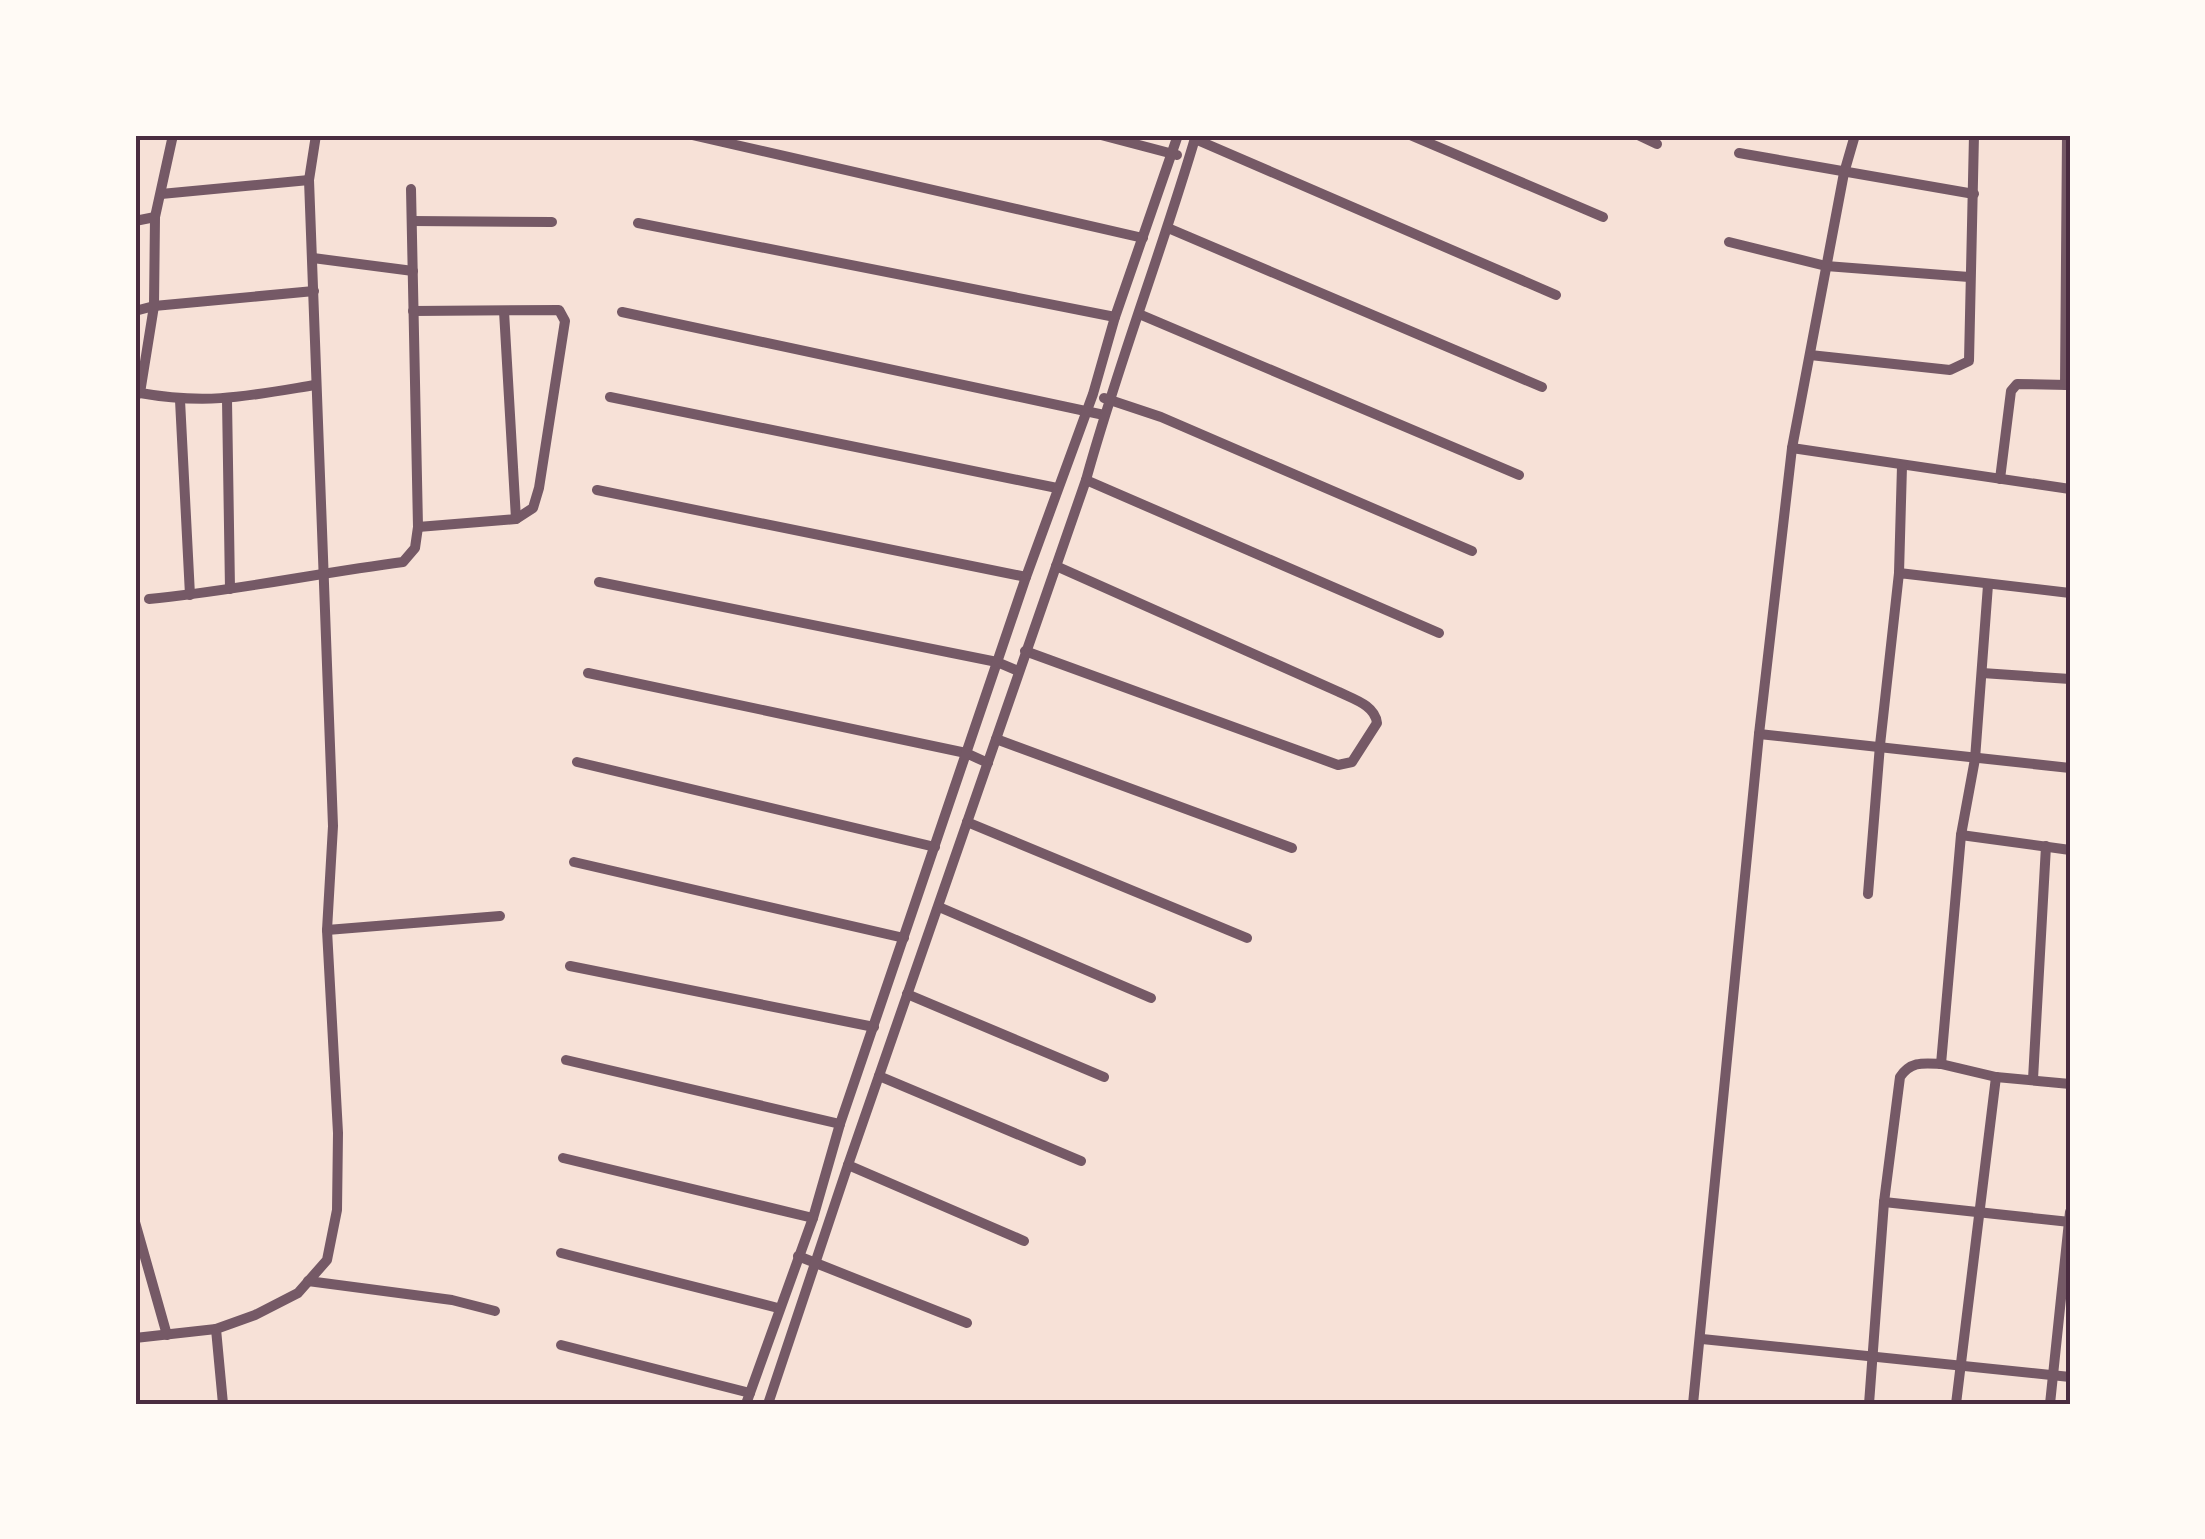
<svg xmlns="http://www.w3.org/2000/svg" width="2205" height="1539" viewBox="0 0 2205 1539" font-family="Karla,sans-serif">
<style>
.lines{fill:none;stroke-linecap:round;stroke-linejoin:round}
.minor{stroke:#755966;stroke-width:10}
.neatline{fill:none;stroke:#4a2c40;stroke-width:4}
</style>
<rect width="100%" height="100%" fill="#f7e1d7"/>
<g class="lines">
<!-- minor -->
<g class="minor">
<polyline points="692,135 1143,238"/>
<polyline points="1101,135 1177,155"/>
<polyline points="1410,135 1603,217"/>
<polyline points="1638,135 1657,144"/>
<polyline points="1195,139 1556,295"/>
<polyline points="1739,153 1974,194"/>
<polyline points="161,194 309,180"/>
<polyline points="135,221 155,217"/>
<polyline points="412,221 552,222"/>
<polyline points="638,223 1115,317"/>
<polyline points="1168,228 1542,387"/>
<polyline points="1729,242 1826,266 1969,277"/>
<polyline points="313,258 413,271"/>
<polyline points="135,311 154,306 314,291"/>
<polyline points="413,311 559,310 565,321 539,488 533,508 516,519 418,527"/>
<polyline points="504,311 516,519"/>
<polyline points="622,312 1104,415"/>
<polyline points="1139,314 1519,475"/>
<polyline points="1810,355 1950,370 1969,361 1974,135"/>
<polyline points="2065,385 2067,135"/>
<path d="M140 393C208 405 248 396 315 385"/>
<polyline points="135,395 140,393 154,306 155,217 173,135"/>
<polyline points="610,397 1057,488"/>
<polyline points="1104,398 1161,417 1472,551"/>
<polyline points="180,400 190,595"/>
<polyline points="227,400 230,589"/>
<polyline points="1792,448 2070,489"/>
<polyline points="2000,479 2011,391 2017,384 2068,385"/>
<polyline points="1086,480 1439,633"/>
<polyline points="597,490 1026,577"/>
<polyline points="1899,573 1902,466"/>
<polyline points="599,582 997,662 1018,671"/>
<path d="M149 599C234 591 318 573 403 562L415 548 418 527 411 189"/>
<path d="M1025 651 1338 765 1352 762 1377 723C1375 705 1353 699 1339 692L1056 566"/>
<polyline points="588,673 966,753 988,763"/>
<polyline points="1982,673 2070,679"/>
<polyline points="1759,734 2070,768"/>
<polyline points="996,739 1292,848"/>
<polyline points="577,762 935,847"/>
<polyline points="967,822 1247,938"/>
<polyline points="1961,835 2070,850"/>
<polyline points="574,862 904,938"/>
<polyline points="1868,894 1880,745 1899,573 2070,593"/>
<polyline points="939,907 1151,998"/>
<polyline points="327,930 500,916"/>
<polyline points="570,966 874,1027"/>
<polyline points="907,994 1104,1077"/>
<polyline points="566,1060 840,1124"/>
<polyline points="1941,1064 1996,1077 2070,1084"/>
<polyline points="879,1076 1081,1161"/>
<polyline points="2033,1079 2046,846"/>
<polyline points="563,1158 813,1218"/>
<polyline points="848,1165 1024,1241"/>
<polyline points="1884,1202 2070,1222"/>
<polyline points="135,1222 167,1335"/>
<polyline points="561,1253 778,1308"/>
<polyline points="798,1256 967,1323"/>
<polyline points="308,1281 452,1300 495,1311"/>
<polyline points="135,1338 216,1329"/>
<polyline points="1702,1339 2070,1377"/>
<polyline points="561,1345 750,1393"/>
<polyline points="223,1404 216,1329 255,1315 298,1293 327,1260 337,1210 338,1133 327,930 333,826 309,180 316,135"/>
<polyline points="746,1404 813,1218 840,1124 1026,577 1093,394 1115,317 1178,135"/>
<path d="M768 1404 848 1165 1086 480C1118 364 1162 251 1196 135"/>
<polyline points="1693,1404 1759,734 1792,448 1844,173 1855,135"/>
<path d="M1869 1404 1884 1202 1900 1077C1911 1061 1923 1063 1941 1064L1961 835 1975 759 1988 585"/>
<polyline points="1956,1404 1996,1077"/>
<polyline points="2050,1404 2070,1212"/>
</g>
</g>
<!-- border -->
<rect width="2205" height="1539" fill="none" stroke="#fffaf5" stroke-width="275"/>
<rect x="138" y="138" width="1930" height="1264" class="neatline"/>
</svg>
